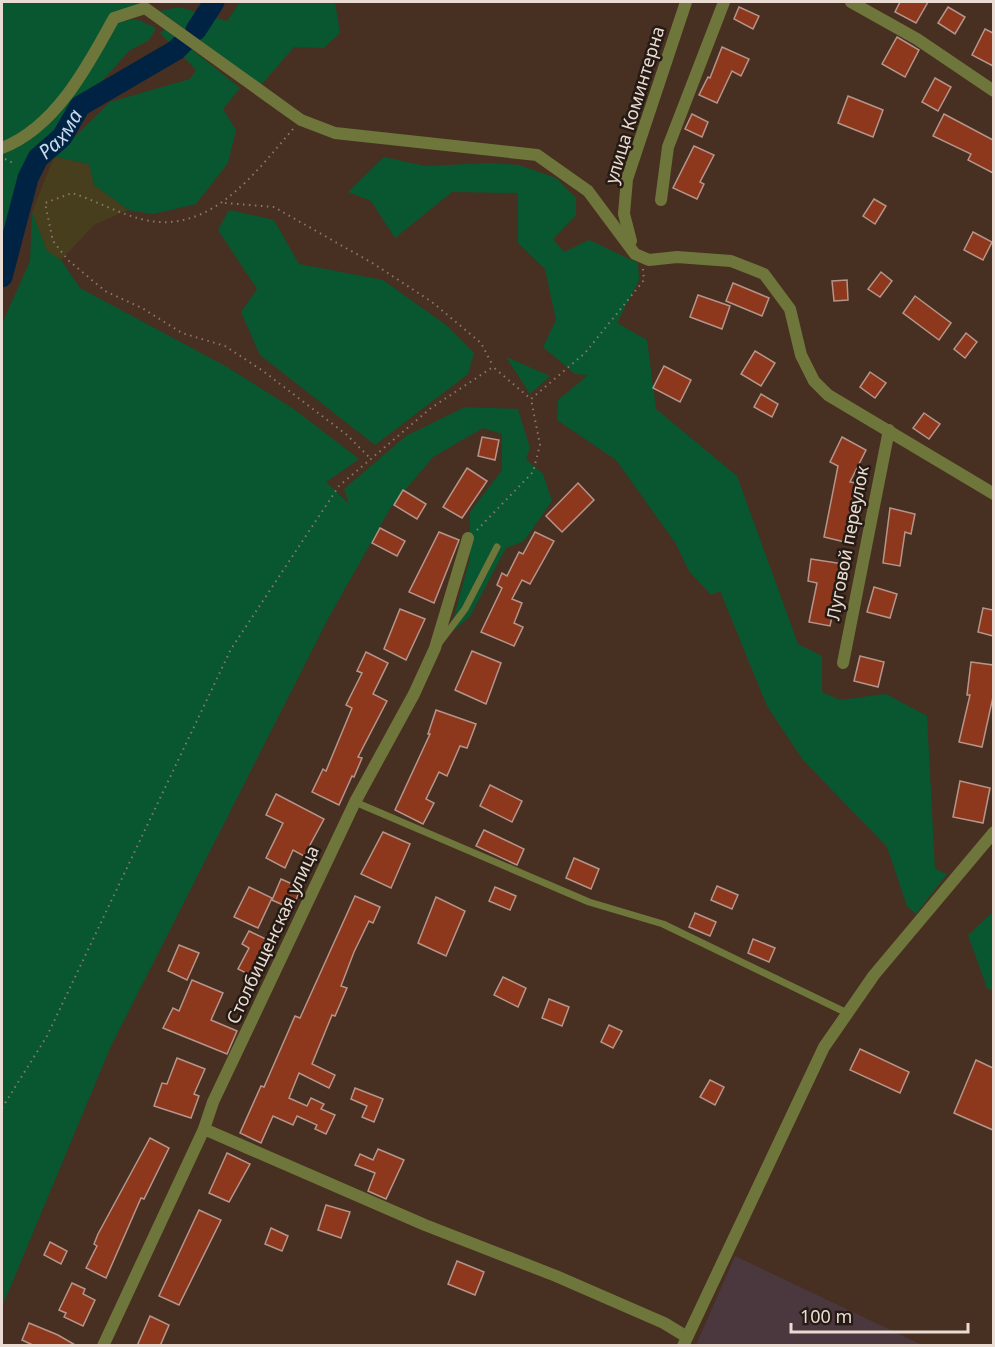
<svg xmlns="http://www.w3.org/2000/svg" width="995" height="1347" viewBox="0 0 995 1347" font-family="'Noto Sans',sans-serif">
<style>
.industrial{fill:#4b373e}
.green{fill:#085731}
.sand{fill:#463e1d}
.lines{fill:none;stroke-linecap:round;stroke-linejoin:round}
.river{stroke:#002344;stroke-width:21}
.building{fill:#8d371c;stroke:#b5958b;stroke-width:1.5}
.path{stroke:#8b776b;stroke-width:2;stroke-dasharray:1.5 4.5;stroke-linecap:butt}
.service{stroke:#6f763b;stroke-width:7}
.minor{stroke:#6f763b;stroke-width:12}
.tertiary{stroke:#6f763b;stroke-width:12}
.labels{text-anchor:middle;stroke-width:5;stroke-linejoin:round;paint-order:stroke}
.street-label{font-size:18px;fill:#eadcd2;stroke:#251b14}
.water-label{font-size:20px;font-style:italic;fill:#c9d9eb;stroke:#251b14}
</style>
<rect width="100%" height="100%" fill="#473021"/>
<!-- industrial -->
<polygon class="industrial" points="735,1256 922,1345 696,1345"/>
<!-- green -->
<g class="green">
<polygon points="2,2 145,2 118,22 136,19 156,28 149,40 129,51 67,120 57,137 25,163 2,237"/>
<polygon points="240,2 335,2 340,33 324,48 294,47 261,85 160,11 179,7 227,21"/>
<polygon points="166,29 240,88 223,109 236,130 228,163 196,204 153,214 128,210 94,185 89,164 54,157 110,102 190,79 196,70 160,33"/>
<polygon points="384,157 425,166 490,163 519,165 556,178 576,198 576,215 553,239 564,252 589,240 638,263 639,280 617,323 647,340 656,409 737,476 798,644 822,656 822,692 840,700 886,694 927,716 935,869 947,874 916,914 907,906 887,847 803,760 767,706 720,591 711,595 689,571 676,544 616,460 557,420 558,400 588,375 575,374 543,347 556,320 545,269 518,243 518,193 452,192 395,238 371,201 348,192"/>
<polygon points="229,210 274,220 299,264 383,280 446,325 474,353 468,374 375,445 260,355 241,312 257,289 218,230"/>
<polygon points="32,212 47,250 61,260 80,288 227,367 295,410 359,459 326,482 349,504 344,489 406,436 465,407 518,409 530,448 526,459 543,474 552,501 524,541 506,548 470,616 449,635 470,558 470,512 502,470 502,434 483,428 433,457 391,507 329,617 111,1046 2,1307 2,324 30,261"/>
<polygon points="506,357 550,376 530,394"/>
<polygon points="993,912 993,991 987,988 968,935"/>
</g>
<!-- sand -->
<polygon class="sand" points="54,157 89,164 94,185 128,210 94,225 61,260 47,251 32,212"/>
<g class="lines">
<!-- river -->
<g class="river">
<polyline points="196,30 214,2"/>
<path id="s1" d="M2 277 28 178 38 158 62 137 80 106 176 50 185 41"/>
</g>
</g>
<!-- building -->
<g class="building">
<polygon points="900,2 928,2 916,23 895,12"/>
<polygon points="739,7 759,16 753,29 734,19"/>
<polygon points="948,7 965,17 955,34 938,23"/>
<polygon points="985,29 993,33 993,66 972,55"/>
<polygon points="897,37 919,50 905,77 882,64"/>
<polygon points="722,47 749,59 741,76 732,71 717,103 699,95 708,77 710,78"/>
<polygon points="935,78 951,87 938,111 922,102"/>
<polygon points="848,96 883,110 873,137 838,123"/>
<polygon points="692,114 708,122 702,137 685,129"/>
<polygon points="944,114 993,140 993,173 968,160 971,154 933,136"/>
<polygon points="694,146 714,155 700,182 704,184 697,199 673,188"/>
<polygon points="874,199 886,206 875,224 863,216"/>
<polygon points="973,232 992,242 983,260 964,250"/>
<polygon points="881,272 892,281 880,297 868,289"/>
<polygon points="847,280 848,300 834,301 832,281"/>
<polygon points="733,283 769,298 762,316 726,301"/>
<polygon points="698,295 730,306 722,329 690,317"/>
<polygon points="915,296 951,323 939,340 903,313"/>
<polygon points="966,333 977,342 965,358 954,349"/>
<polygon points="755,351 775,363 761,386 741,374"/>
<polygon points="664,366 691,380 680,402 653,388"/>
<polygon points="870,372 886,383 875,398 860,387"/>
<polygon points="761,394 778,404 772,417 754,407"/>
<polygon points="924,413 940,424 929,439 913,428"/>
<polygon points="482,437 499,440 495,460 478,456"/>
<polygon points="842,437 866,450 850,482 857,483 849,543 824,537 838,466 830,462"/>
<polygon points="467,468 487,481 462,518 443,507"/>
<polygon points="578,483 594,500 562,532 546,516"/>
<polygon points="403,490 426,504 417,519 394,505"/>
<polygon points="890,508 915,514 911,534 905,532 900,566 883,563"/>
<polygon points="380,528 405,541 397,556 372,543"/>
<polygon points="439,532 459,540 434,603 409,592"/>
<polygon points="535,532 554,541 530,584 522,580 512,599 522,603 514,623 523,627 514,646 481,632 502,588 497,585 502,573 507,576 519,552 523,554"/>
<polygon points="811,559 844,564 830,626 809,622 817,583 808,581"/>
<polygon points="874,587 897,594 890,618 867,612"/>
<polygon points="983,608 993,610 993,636 978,632"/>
<polygon points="400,609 425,619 406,660 384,649"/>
<polygon points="472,651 501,663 486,704 455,690"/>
<polygon points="366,652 388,663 373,694 387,701 358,757 362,758 354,777 352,776 339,805 312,792 323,769 326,771 352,708 346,705 362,673 357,671"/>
<polygon points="860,656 884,662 878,687 854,681"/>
<polygon points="971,662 993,665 993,697 982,747 959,742 970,695 967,695"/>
<polygon points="436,710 476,724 467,748 460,746 447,776 439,772 426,799 434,803 423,824 395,810 430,734 428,734"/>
<polygon points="960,781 990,788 983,823 953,817"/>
<polygon points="490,785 522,801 512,822 480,806"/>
<polygon points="276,794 324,819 304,856 293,850 285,868 266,858 283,823 266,815"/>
<polygon points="484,830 524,849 517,865 476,846"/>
<polygon points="383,832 410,844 391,888 361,874"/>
<polygon points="574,858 599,869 591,889 566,878"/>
<polygon points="281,879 301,888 292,909 272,900"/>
<polygon points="717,886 738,895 732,909 711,900"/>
<polygon points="249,887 272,898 258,928 234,917"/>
<polygon points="495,887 516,896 510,910 489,901"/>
<polygon points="355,896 380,907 373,923 369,921 354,952 341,986 347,988 335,1016 332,1015 312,1064 335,1075 329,1088 299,1073 289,1098 307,1106 311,1098 324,1104 321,1109 335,1115 326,1134 315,1129 317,1125 297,1116 293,1125 273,1116 261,1143 240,1133 261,1086 264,1087 295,1016 300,1018"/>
<polygon points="436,897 465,911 446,956 418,943"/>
<polygon points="695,913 716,922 710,936 689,927"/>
<polygon points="249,931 268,940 256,963 264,967 258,979 238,969 249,948 242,944"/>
<polygon points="753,939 775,948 769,962 748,953"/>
<polygon points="179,945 199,953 187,980 168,971"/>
<polygon points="503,977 526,988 518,1007 494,995"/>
<polygon points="192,980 223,993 211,1020 237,1031 227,1054 163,1028 173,1008 179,1011"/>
<polygon points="549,999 569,1007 562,1026 542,1018"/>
<polygon points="609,1025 622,1031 613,1048 601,1042"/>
<polygon points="860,1049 909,1072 900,1093 850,1070"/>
<polygon points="177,1058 205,1069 194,1094 199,1096 191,1118 154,1106 162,1083 167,1084"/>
<polygon points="976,1060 993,1068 993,1130 954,1113"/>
<polygon points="710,1080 724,1087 715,1105 700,1097"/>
<polygon points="355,1088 383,1099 374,1122 362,1117 367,1106 351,1099"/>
<polygon points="150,1138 169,1148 144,1199 141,1198 106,1278 86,1268 97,1246 94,1244 98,1234"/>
<polygon points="378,1149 404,1160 386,1199 368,1191 375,1173 355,1165 360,1154 373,1160"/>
<polygon points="227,1153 250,1164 229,1202 209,1193"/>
<polygon points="326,1205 350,1212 341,1238 318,1230"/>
<polygon points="199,1210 221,1220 179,1305 159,1296"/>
<polygon points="271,1228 288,1236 282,1251 265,1244"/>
<polygon points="50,1242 67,1251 61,1264 44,1255"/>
<polygon points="457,1261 484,1272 475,1295 448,1284"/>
<polygon points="72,1283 85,1289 83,1294 95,1300 83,1326 64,1317 66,1313 59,1310"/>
<polygon points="150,1316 169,1325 160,1346 137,1346"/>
<polygon points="29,1323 58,1335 77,1346 35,1346 22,1340"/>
</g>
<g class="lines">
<!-- path -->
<g class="path">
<path d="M293 129C254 174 209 237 141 219 118 213 94 200 72 193L45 203 53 241 68 260 105 291 142 308 182 333 225 346 263 371 347 435 371 459"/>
<polyline points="5,159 13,163"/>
<polyline points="225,203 274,207 374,264 432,302 481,343 493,366"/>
<polyline points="477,530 533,472 540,445 531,399"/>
<polyline points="2,1108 47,1036 231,649 339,486 431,408 493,367 531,399 585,353 644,280 643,269"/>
</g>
<!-- service -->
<g class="service">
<polyline points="440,642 465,609 497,547"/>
<polyline points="355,802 589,902 663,924 847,1013"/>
</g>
<!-- minor -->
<g class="minor">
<polyline points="851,2 917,39 994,91"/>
<path d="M2 148C55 128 88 66 114 18L145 8 301 120 335 133 537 155 588 191 635 254 649 260 677 257 731 261 764 274 790 309 801 355 814 381 828 395 994 494"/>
<polyline points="661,200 668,147 724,2"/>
<polyline points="631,241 624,214 627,179 686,2"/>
<polyline points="843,663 889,430"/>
<polyline points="204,1129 425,1225 556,1276 664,1323 687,1337"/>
<polyline points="103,1346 204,1129 213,1102 355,802 414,694 435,648 468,538"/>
</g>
<!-- tertiary -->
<polyline class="tertiary" points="683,1346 824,1047 874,975 994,832"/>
</g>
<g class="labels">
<!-- street labels -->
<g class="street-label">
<text transform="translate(635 105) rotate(-73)" y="6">улица Коминтерна</text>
<text transform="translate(848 543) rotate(-79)" y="6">Луговой переулок</text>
<text transform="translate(273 935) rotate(-65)" y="6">Столбищенская улица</text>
</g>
<!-- water labels -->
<g class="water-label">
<text dy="7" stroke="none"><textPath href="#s1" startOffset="158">Рахма</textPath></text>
</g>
</g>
<!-- border -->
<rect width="995" height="1347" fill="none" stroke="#eadcd2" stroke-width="6"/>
<!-- scale -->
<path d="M791 1323v9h177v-9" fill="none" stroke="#eadcd2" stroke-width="3"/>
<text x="800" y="1323" font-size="18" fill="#eadcd2" stroke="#251b14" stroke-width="4.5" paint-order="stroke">100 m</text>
</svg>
